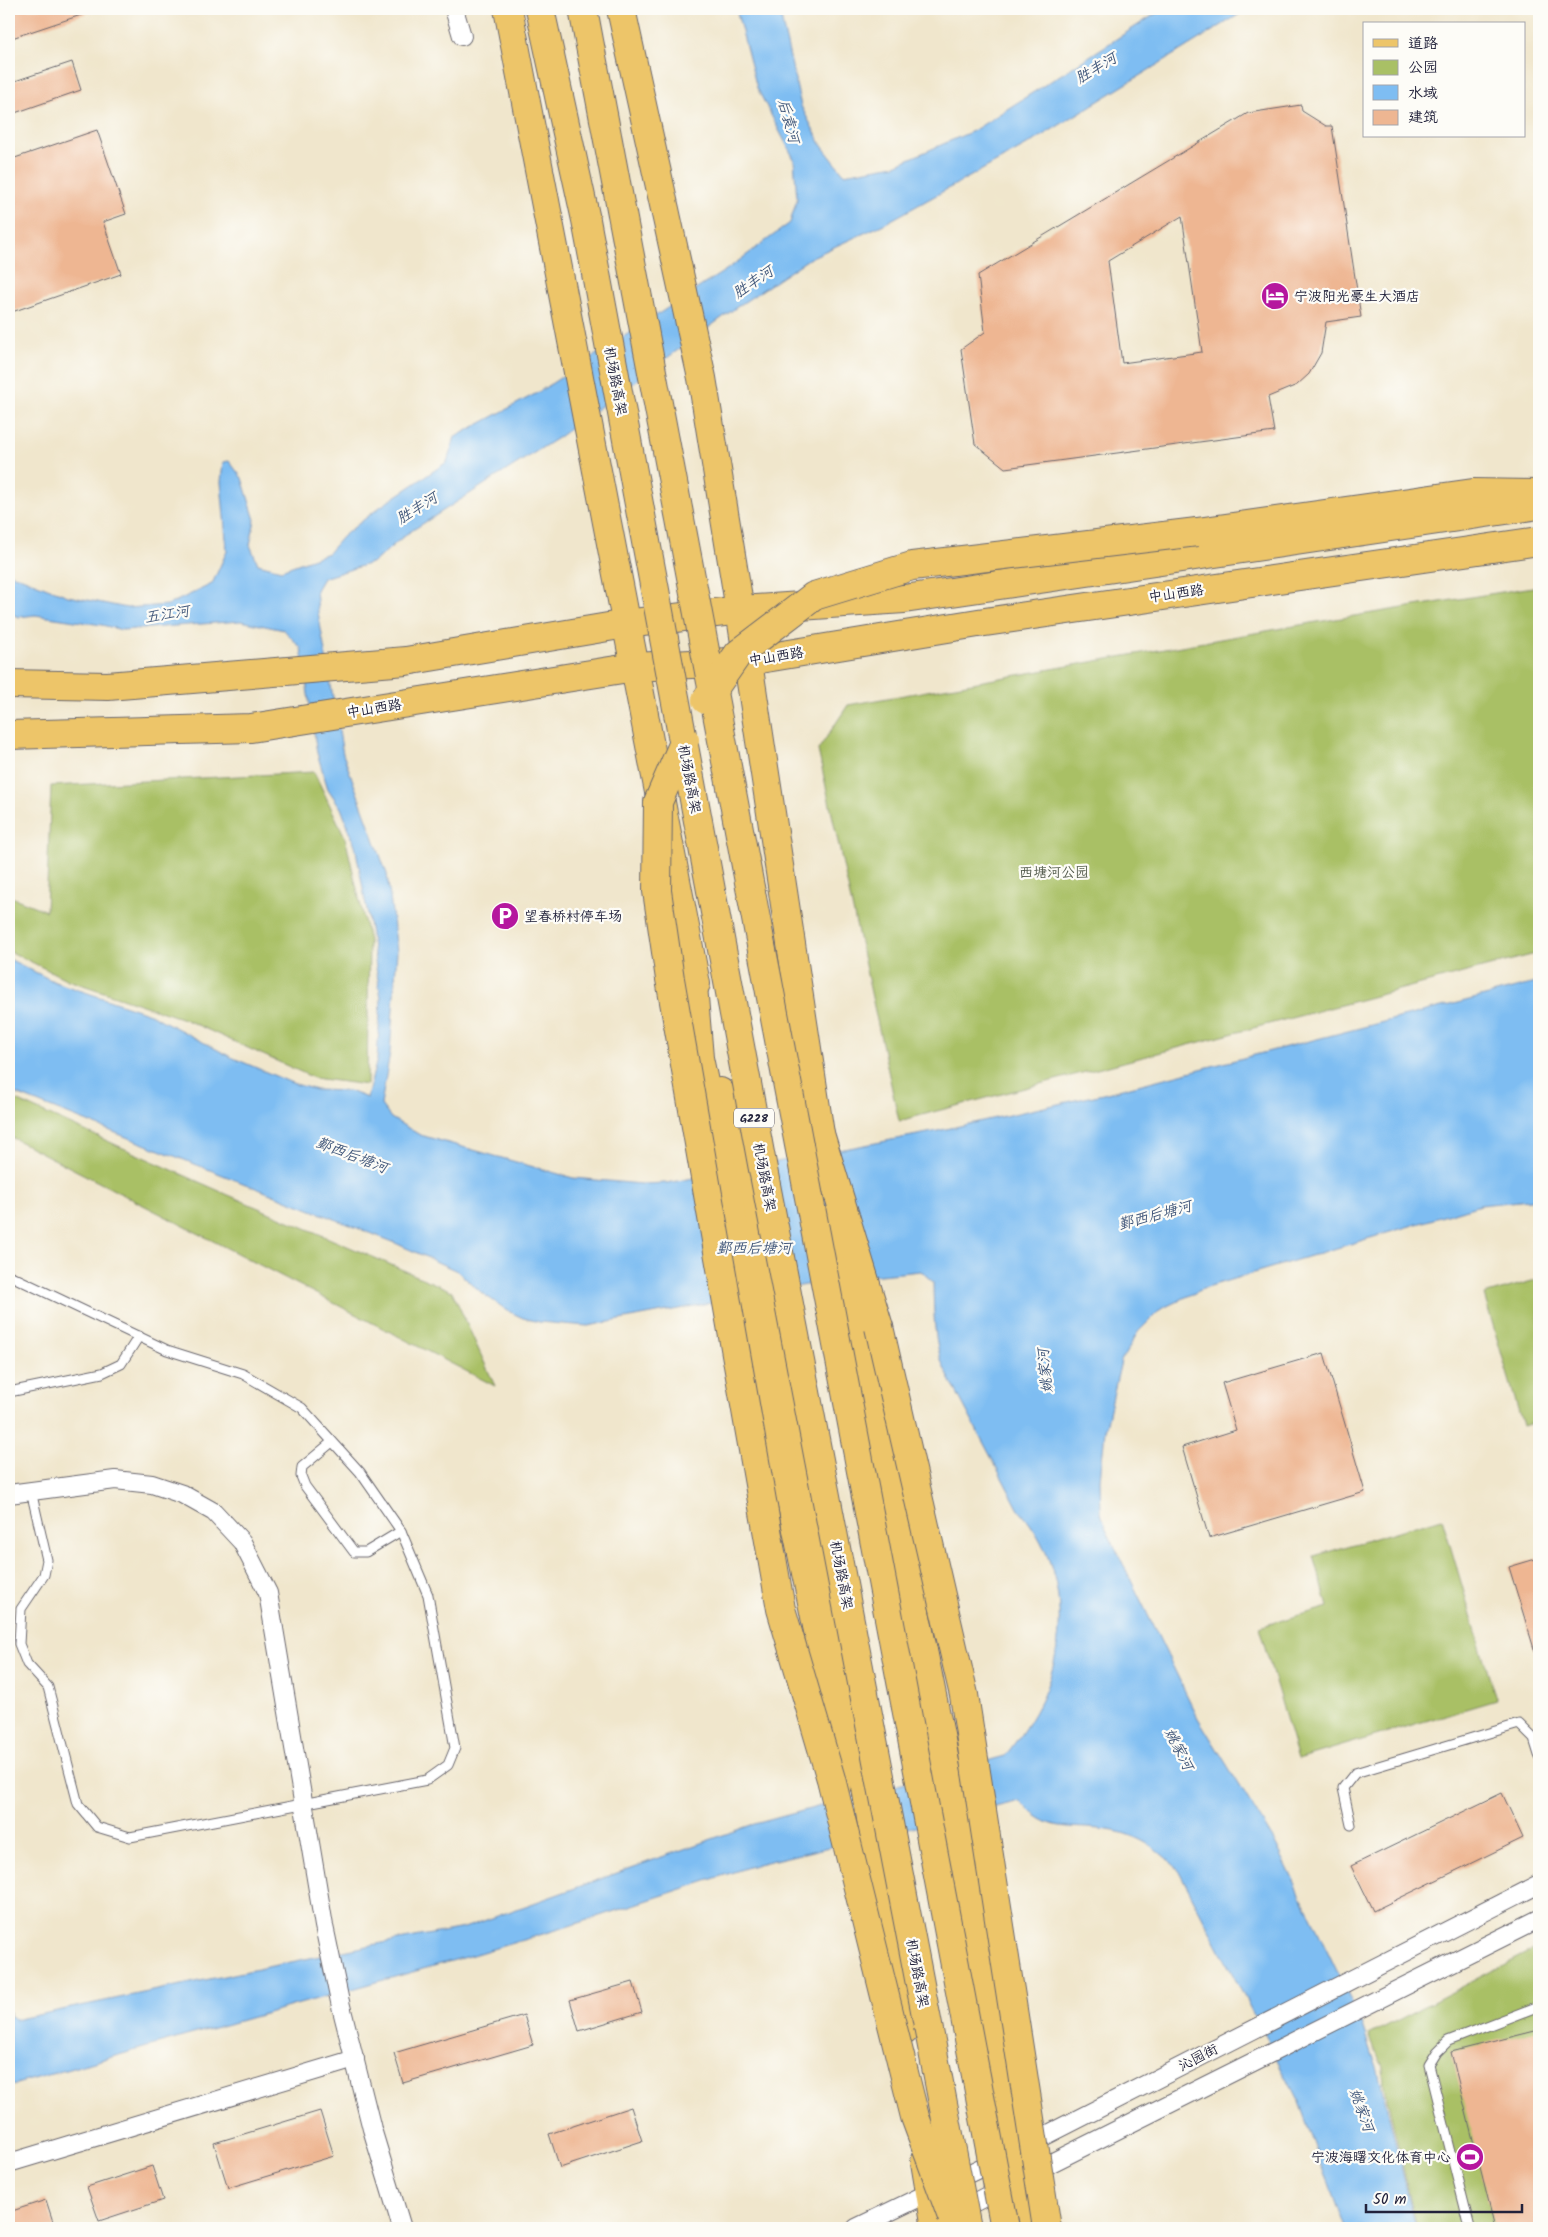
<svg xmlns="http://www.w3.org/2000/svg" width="1548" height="2237" viewBox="0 0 1548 2237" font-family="Kalam,'LXGW WenKai TC',sans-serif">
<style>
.green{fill:#a9c065;stroke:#667150}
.water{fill:#7ebdf2;stroke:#507096}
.building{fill:#eeb692;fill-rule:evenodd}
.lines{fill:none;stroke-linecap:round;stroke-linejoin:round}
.lane-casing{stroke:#6a676e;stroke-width:11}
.street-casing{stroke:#6a676e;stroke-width:20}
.primary-casing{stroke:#6a676e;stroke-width:30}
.highway-casing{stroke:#6a676e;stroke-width:30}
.lane{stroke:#fff;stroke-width:9}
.street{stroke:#fff;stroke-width:18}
.primary{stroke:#edc569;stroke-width:28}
.highway{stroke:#edc569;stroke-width:28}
.highway-bridge-casing{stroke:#6a676e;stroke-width:30;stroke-linecap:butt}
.highway-bridge{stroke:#edc569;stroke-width:28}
.labels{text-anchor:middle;stroke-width:4.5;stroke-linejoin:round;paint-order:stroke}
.shield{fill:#fdfcf7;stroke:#646373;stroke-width:1}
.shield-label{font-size:12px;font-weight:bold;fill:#22223b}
.poi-label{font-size:14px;fill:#22223b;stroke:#fdfcf7;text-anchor:start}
.street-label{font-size:14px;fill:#22223b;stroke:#fdfcf7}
.park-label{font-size:14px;fill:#51594a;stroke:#fdfcf7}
.water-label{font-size:15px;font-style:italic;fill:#42587b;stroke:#fdfcf7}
</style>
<rect width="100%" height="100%" fill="#fdfcf7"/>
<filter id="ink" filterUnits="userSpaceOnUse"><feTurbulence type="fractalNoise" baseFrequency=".02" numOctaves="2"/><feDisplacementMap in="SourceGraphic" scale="10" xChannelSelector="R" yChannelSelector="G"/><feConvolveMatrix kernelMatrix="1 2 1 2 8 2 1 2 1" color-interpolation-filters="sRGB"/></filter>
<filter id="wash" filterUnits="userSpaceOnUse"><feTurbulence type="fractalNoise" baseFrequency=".0096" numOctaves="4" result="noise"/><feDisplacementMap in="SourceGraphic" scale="20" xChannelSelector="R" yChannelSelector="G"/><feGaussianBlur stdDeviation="1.12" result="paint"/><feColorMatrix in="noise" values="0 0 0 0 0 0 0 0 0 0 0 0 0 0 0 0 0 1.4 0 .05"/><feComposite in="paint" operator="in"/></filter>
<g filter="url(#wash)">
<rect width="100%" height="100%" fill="#f0e6cc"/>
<!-- green -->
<g class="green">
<polygon points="1539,586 1539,953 899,1121 818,750 848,705 1317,622"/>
<polygon points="314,772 345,837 369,941 367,1085 314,1078 184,1019 68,980 9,951 9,896 46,911 51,786"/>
<polygon points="9,1097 226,1194 452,1291 495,1386 9,1136"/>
<polygon points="1539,1279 1539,1421 1523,1426 1484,1295"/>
<polygon points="1442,1518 1496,1700 1298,1759 1259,1627 1328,1607 1314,1556"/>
<polygon points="1539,1947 1539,2228 1417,2228 1384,2086 1383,2067 1369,2035"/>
</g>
<!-- water -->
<path class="water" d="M736 9H779L801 106 822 146 844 174 895 165 973 131 1163 9H1248L1027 145 884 224 810 258 734 309 559 437 405 535 374 562 323 578 316 590 318 612 343 754 387 874 397 951 390 1052 381 1105 391 1118 420 1135 573 1178 642 1184 667 1183 933 1132 1103 1094 1539 982V1199L1480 1205 1207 1287 1161 1309 1138 1332 1121 1361 1105 1431 1100 1480 1101 1513 1106 1529 1198 1718 1277 1846 1362 2023 1378 2071 1416 2228H1345L1299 2102 1178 1869C1156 1848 1140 1835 1108 1830 1068 1824 1050 1835 1020 1801L758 1864 563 1928 469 1956 9 2086V2011V2015L14 2020 377 1944 464 1928 751 1825 1005 1756C1019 1738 1032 1719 1042 1698 1070 1635 1065 1562 1019 1510L944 1368C933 1340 934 1312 933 1282L921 1271 838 1279 588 1326 539 1322 523 1318 508 1311 482 1293 457 1271 393 1242 9 1091V959L55 982 150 1014 231 1057 292 1083 316 1090 349 1091 367 1098 377 1059 381 999 368 916 355 845 341 808 328 789 317 753 301 648 284 630 241 621 122 630 102 625 35 615 19 617 9 613V573L68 596 127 608 168 605 212 584 227 551 221 482 223 462 229 461 242 478 255 520 250 545 258 564 281 570 328 553 343 536 380 507 447 462 455 437 537 393 729 268 790 223 797 199 794 159 757 88Z"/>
<g id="blocks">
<!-- building -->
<g class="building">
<polygon points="9,9 90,9 90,12 9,39"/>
<polygon points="72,62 81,90 9,115 9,83"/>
<path d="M1301 105 1302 111 1326 126H1332L1361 317 1326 322 1321 353 1309 374 1297 385 1268 397 1274 432 1005 468 975 444 961 349 985 332 978 275 1248 113ZM1182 216 1202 352 1122 363 1108 261Z"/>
<polygon points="97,130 126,214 103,222 121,274 9,313 9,160"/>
<polygon points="1324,1353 1365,1492 1209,1538 1182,1447 1236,1430 1222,1383"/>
<polygon points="1539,1558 1539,1652 1535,1652 1509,1567"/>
<polygon points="1502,1793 1523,1838 1373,1911 1351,1866"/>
<polygon points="633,1982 642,2012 579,2031 570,2000"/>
<polygon points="524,2015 533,2045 403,2083 394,2053"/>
<polygon points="1539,2030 1539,2228 1495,2228 1451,2052"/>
<polygon points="631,2107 642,2141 560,2168 549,2134"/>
<polygon points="320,2111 334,2156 228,2188 214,2143"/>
<polygon points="152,2166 163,2200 99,2221 87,2187"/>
<polygon points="46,2200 55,2228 9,2228 9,2212"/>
</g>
</g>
</g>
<g filter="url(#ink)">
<use href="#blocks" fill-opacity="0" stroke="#6a676e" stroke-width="1"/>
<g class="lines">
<defs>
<g id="lane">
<polyline points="9,1275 167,1350 243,1374 302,1408 360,1472 401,1531 428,1595 455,1748 448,1765 427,1780 130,1837 97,1827 78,1804 48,1687 27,1664 19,1644 21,1609 44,1575 47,1560 31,1491"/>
<polyline points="9,1392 102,1373 121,1364 139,1336"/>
<polyline points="332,1442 302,1467 301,1476 305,1486 354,1552 366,1552 401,1531"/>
<polyline points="1351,1825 1343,1788 1355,1773 1519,1724 1534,1739 1539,1755"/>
<polyline points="1470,2228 1429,2065 1437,2052 1448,2041 1539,2006"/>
</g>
<g id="street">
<polyline points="454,9 462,36"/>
<polyline points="9,1494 115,1480 152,1484 182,1494 214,1512 242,1542 268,1593 324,1926 340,2002 372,2129 402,2228"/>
<polyline points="1025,2146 1539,1884"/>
<polyline points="9,2163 355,2059"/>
<polyline points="1029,2174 1539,1919"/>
<polyline points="956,2212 1006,2186"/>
<polyline points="856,2228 999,2159"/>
</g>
<g id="primary">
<polyline points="508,9 696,984"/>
<polyline points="621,9 702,378 740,610 822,1147"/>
<polyline points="9,684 108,686 406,661 626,624 740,610 904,599 1539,505"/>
<polyline points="9,735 251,728 635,667 747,661 978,623 1539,541"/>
<polyline points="720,1092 826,1577 862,1761 904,2031"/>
<polyline points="836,1218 941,1740 1017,2150 1035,2228"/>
<polyline points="925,2162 936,2228"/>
</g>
<g id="highway">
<polyline points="1197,532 1473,493 1539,494"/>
<polyline points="691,961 699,1058 834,1708 838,1785"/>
<polyline points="817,1124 879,1327"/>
</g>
</defs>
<!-- lane casing -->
<use href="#lane" class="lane-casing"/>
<!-- street casing -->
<use href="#street" class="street-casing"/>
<!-- primary casing -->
<use href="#primary" class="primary-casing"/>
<!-- highway casing -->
<use href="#highway" class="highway-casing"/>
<!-- lane -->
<use href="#lane" class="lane"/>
<!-- street -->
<use href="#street" class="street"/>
<!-- primary -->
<use href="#primary" class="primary"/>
<!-- highway -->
<use href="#highway" class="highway"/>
<defs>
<g id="highway-bridge">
<polyline points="540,9 586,220 762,1164 967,2228"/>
<polyline points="583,9 1005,2228"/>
<polyline points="706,700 738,654 814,596 912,566 1197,532"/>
<polyline points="685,740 658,802 657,891 670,979 781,1609 831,1779 915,2117 952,2217"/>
<polyline points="879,1327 964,1695 1047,2228"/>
</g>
</defs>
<!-- highway-bridge casing -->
<use href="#highway-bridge" class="highway-bridge-casing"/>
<!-- highway-bridge -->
<use href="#highway-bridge" class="highway-bridge"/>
</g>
</g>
<!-- icons -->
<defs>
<symbol id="hotel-disc" viewBox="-11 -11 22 22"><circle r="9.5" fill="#b5179e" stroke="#fdfcf7"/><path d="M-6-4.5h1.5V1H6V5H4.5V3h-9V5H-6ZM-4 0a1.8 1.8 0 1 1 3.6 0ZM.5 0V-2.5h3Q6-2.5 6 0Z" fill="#fff"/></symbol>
<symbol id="parking-disc" viewBox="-11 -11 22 22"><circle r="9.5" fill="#b5179e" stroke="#fdfcf7"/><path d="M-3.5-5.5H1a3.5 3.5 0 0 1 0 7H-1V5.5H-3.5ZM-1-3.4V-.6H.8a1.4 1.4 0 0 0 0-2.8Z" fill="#fff"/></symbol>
<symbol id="stadium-disc" viewBox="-11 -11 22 22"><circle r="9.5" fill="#b5179e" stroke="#fdfcf7"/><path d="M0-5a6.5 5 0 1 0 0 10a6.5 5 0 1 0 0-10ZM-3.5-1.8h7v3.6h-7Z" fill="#fff"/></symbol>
</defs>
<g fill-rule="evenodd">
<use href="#hotel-disc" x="1259" y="280" width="32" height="32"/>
<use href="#parking-disc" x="489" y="900" width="32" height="32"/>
<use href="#stadium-disc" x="1454" y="2141" width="32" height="32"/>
</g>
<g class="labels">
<!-- shield labels -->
<rect class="shield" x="734" y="1108.5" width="40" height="19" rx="4"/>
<g class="shield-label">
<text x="754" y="1122">G228</text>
</g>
<!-- poi labels -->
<g class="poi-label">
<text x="1294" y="301">宁波阳光豪生大酒店</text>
<text x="524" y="921">望春桥村停车场</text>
<text x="1451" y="2162" text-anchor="end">宁波海曙文化体育中心</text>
</g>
<!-- street labels -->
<g class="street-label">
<text transform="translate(616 381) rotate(79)" y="5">机场路高架</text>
<text transform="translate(1176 593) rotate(-8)" y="5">中山西路</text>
<text transform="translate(776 656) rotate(-9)" y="5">中山西路</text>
<text transform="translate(374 708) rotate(-9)" y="5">中山西路</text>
<text transform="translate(690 779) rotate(79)" y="5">机场路高架</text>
<text transform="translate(765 1177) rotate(79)" y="5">机场路高架</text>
<text transform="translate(842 1575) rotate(79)" y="5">机场路高架</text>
<text transform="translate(918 1973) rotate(79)" y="5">机场路高架</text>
<text transform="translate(1198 2057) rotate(-27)" y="5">沁园街</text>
</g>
<!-- park labels -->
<g class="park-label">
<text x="1054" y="877">西塘河公园</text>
</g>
<!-- water labels -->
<g class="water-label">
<text transform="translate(1096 68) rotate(-31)" y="5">胜丰河</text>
<text transform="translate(789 121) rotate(75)" y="5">后袁河</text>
<text transform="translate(753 282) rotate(-34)" y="5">胜丰河</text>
<text transform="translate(417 508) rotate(-32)" y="5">胜丰河</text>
<text transform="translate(167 614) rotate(-9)" y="5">五江河</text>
<text transform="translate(352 1155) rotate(21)" y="5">鄞西后塘河</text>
<text transform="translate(1155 1215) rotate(-15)" y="5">鄞西后塘河</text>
<text x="754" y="1253">鄞西后塘河</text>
<text transform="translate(1045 1371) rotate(-96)" y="5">姚家河</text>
<text transform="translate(1179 1749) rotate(63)" y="5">姚家河</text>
<text transform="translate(1362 2110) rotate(70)" y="5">姚家河</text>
</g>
</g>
<!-- margin -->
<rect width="1548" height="2237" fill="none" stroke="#fdfcf7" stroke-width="30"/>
<!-- legend -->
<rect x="1363" y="22" width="162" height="115" fill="#fdfcf7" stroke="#a5a5ac"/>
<rect x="1373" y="39" width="25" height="8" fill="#edc569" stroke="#a5a5ac"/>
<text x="1408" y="48" font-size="15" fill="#22223b">道路</text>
<rect x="1373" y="60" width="25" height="15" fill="#a9c065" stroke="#a5a5ac"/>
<text x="1408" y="72" font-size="15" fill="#22223b">公园</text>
<rect x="1373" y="85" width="25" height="15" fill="#7ebdf2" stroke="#a5a5ac"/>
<text x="1408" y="98" font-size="15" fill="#22223b">水域</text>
<rect x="1373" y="110" width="25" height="15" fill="#eeb692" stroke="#a5a5ac"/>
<text x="1408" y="122" font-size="15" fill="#22223b">建筑</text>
<!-- scale -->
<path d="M1366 2204v8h156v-8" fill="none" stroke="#22223b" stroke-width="2.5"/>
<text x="1373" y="2204" font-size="15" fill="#22223b" stroke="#fdfcf7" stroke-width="4" paint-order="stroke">50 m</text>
</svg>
